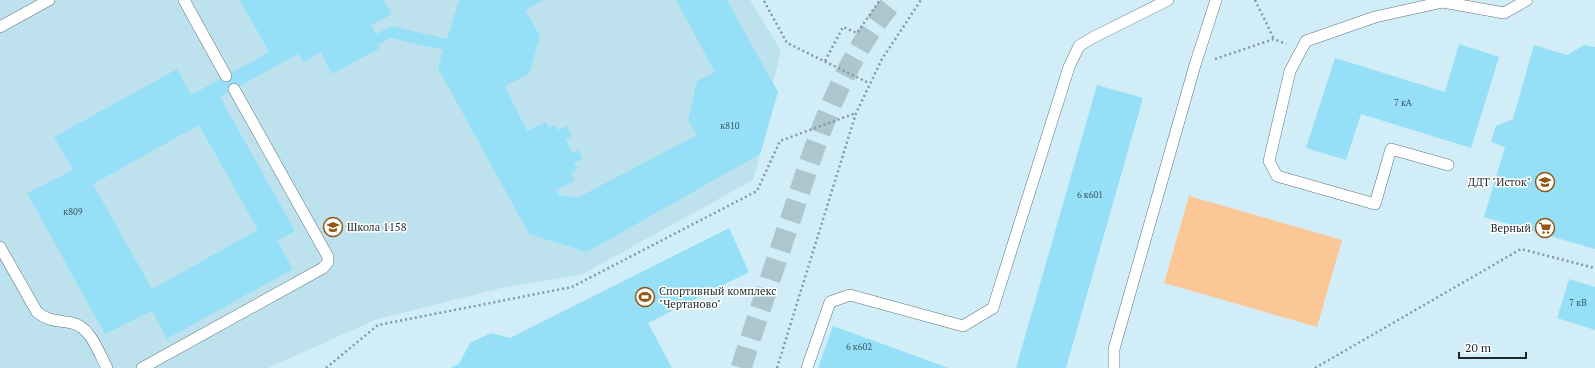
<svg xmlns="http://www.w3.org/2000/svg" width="1595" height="368" viewBox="0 0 1595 368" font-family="'PT Serif',serif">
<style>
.built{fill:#bde2ee}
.green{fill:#fcc796}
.building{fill:#95e0f6;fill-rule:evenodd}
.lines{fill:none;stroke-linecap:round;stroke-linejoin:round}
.street-tunnel{stroke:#adc6ce;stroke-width:21;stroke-dasharray:21 10;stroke-linecap:butt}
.lane-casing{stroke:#5c757d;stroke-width:12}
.path{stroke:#83989f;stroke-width:2.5;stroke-dasharray:2 3;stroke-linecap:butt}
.lane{stroke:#fff;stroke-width:11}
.labels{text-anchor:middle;stroke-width:3;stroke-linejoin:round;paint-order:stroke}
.number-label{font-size:9px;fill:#3b565e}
.poi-label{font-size:11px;fill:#1d282b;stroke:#fff;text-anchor:end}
</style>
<rect width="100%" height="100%" fill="#d1edf7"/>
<!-- built -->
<polygon class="built" points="0,0 750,0 781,51 773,83 778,92 753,180 581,275 501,288 375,320 268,368 0,368"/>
<!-- green -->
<polygon class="green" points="1189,196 1342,240 1317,327 1164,283"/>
<!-- building -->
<g class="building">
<path d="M240 0H384L392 14 371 25 376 34 392 26 447 39 459 0H544L525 10 540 36 529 74 505 86 527 131 546 122 549 128 555 125 558 130 567 126 572 136 566 139 572 153 579 150 583 159 574 163 578 169 571 173 575 181 556 190 559 195 577 198 697 135 688 120 697 81 715 72 676 0H727L778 92 760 154 587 252 529 234 438 68 443 50 391 38 378 45 380 48 332 74 321 52 303 62 298 54 220 97 295 231 277 241 293 269 167 339 152 311 105 334 27 193 73 170 54 137 177 69 191 95 269 52ZM199 125 258 230 152 289 93 184Z"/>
<polygon points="1459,44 1499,57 1471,148 1361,114 1346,160 1306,148 1335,58 1445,92"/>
<polygon points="1534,45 1567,55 1584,45 1595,47 1595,249 1484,217 1505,147 1491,142 1496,126 1513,119"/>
<polygon points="1097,85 1143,98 1066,368 1016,368"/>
<polygon points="729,228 749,272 648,323 672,368 450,368 459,364 470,343 491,333 510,338"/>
<polygon points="1569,279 1595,287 1595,330 1557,318"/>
<polygon points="833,326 949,368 818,368"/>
</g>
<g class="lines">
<!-- street-tunnel -->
<path class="street-tunnel" d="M741 368C758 316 775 264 793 212 817 139 842 60 894 0"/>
<defs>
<g id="lane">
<polyline points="184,0 226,76"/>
<polyline points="1443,0 1443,2 1504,13 1527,0"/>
<polyline points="1443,2 1375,17 1306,41 1290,71 1269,161 1277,176 1375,204 1391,149 1448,165"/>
<polyline points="0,27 49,0"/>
<path d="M0 247 37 312C49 322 57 320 72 323 90 326 99 353 107 368"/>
<polyline points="142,368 323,268 328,262 328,257 234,89"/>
<polyline points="807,368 830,302 850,295 963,326 993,308 1069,67 1079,46 1092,38 1168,0"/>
<polyline points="1114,368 1114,349 1195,65 1216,0"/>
</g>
</defs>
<!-- lane casing -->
<use href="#lane" class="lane-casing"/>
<!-- path -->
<g class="path">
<polyline points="1255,0 1274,39"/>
<polyline points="764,1 787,43 869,83"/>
<polyline points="1215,59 1274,39 1286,44"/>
<polyline points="825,61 843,27 857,33 880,0"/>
<polyline points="326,368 378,325 572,287 757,191 780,141 856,113"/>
<polyline points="777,368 856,113 882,59 921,0"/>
<polyline points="1315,368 1521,249 1595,268"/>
</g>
<!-- lane -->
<use href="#lane" class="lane"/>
</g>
<!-- icons -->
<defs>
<symbol id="school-ring" viewBox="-11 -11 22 22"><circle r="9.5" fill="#fff" stroke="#915713" stroke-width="1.5"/><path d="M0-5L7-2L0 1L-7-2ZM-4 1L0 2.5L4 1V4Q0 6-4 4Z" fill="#915713"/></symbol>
<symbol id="supermarket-ring" viewBox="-11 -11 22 22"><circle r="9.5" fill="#fff" stroke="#915713" stroke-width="1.5"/><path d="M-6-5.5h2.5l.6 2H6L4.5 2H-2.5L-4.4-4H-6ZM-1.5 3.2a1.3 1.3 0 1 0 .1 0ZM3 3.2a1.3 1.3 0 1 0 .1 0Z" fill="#915713"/></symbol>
<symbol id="stadium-ring" viewBox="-11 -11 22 22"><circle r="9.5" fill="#fff" stroke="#915713" stroke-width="1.5"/><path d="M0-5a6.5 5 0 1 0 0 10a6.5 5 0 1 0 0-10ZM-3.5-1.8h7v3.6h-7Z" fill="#915713"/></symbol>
</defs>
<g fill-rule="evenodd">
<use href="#school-ring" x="1534" y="171" width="22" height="22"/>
<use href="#school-ring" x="322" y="216" width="22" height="22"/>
<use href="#supermarket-ring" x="1534" y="217" width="22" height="22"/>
<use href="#stadium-ring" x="634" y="286" width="22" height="22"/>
</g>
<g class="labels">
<!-- number labels -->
<g class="number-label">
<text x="1403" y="106">7 кА</text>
<text x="730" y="129">к810</text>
<text x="1090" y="198">6 к601</text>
<text x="73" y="215">к809</text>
<text x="1578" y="306">7 кВ</text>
<text x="859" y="350">6 к602</text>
</g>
<!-- poi labels -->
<g class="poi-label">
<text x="1531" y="186">ДДТ "Исток"</text>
<text x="347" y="231" text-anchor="start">Школа 1158</text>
<text x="1531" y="232">Верный</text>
<text x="659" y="295" text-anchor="start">Спортивный комплекс<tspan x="659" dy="13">"Чертаново"</tspan></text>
</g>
</g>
<!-- scale -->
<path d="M1459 352v6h67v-6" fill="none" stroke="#1d282b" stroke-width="2"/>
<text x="1465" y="352" font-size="12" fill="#1d282b" stroke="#ffffff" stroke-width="3" paint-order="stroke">20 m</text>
</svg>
